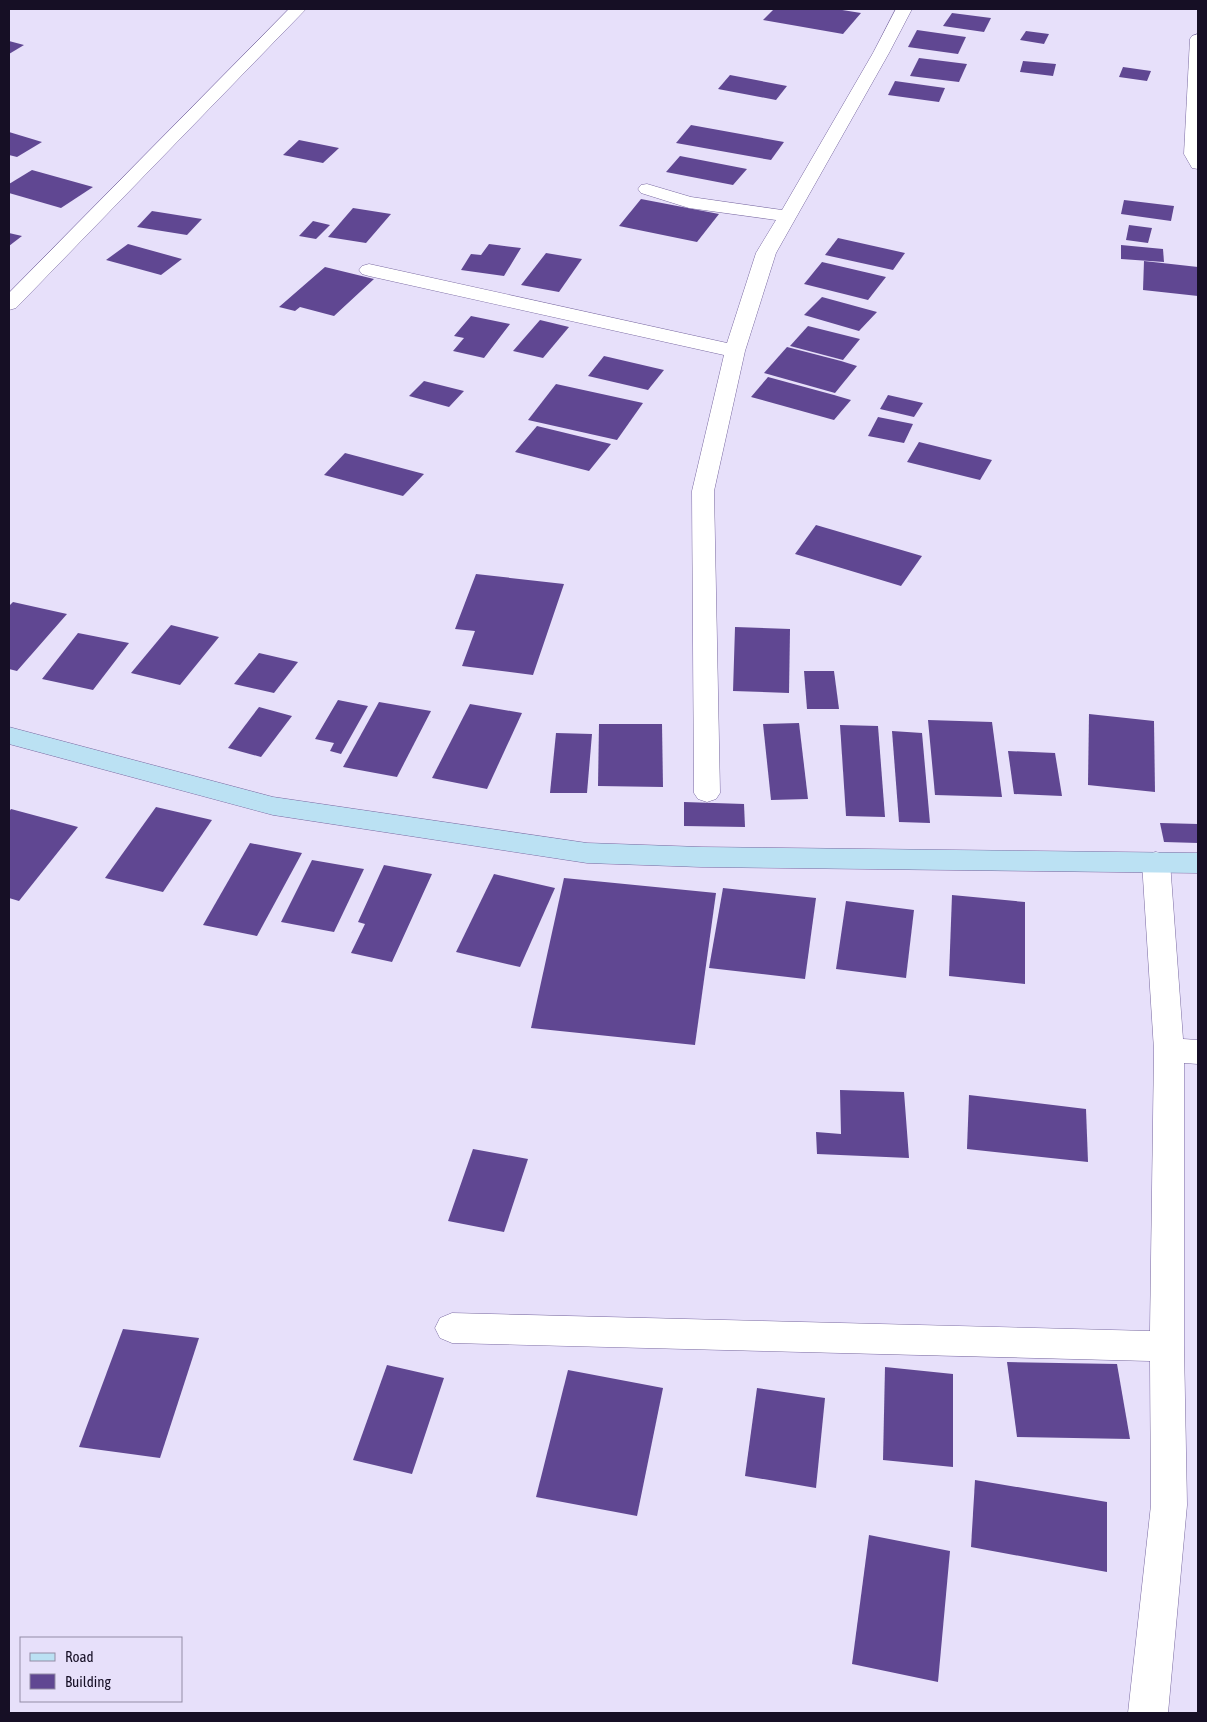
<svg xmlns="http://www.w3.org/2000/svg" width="1207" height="1722" viewBox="0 0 1207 1722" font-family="'Asap Condensed',sans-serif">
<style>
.building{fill:#604792}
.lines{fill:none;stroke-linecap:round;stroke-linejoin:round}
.street-casing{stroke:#7969a1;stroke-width:1}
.secondary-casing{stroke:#7969a1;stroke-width:1}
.street{fill:#fff;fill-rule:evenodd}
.secondary{fill:#bbe1f3;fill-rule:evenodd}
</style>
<rect width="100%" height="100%" fill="#e7e0fa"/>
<!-- building -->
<g class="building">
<polygon points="774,9 836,9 861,13 843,34 763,20"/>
<polygon points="952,13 991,18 984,32 943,26"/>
<polygon points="917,30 966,37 958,54 908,47"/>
<polygon points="1026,31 1049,34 1044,44 1020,40"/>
<polygon points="9,41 24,45 9,54"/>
<polygon points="919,58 967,64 959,82 910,76"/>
<polygon points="1023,61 1056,64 1053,76 1020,72"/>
<polygon points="1123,67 1151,71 1147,81 1119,77"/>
<polygon points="730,75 787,86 776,100 718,89"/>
<polygon points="895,81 945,88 939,102 888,95"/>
<polygon points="691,125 784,142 771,160 676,143"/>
<polygon points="9,132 42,142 17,157 9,155"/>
<polygon points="299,140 339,148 323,163 283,155"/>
<polygon points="680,156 747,169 733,185 666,172"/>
<polygon points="32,170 93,187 61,208 9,193 9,184"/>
<polygon points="641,199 719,214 697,242 619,226"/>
<polygon points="1124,200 1174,206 1171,221 1121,214"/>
<polygon points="353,208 391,214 366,243 328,237"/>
<polygon points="152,211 202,219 187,235 137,227"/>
<polygon points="313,221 330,225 316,239 299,236"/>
<polygon points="1129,225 1152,228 1148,243 1126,240"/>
<polygon points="9,233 22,236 9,246"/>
<polygon points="838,238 905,253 893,270 825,255"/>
<polygon points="128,244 182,259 161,275 106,260"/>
<polygon points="489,244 521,248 504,276 461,270 471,254 481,255"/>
<polygon points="1121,245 1163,249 1164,262 1121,259"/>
<polygon points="546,253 582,259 559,292 521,285"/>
<polygon points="1144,261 1198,267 1198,296 1143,290"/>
<polygon points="822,262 886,277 868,300 804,284"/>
<polygon points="325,267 374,279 334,316 300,307 295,311 279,307"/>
<polygon points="822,297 877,312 859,331 804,315"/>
<polygon points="471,316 510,324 484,358 453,351 464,338 454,336"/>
<polygon points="540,320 569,327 543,358 513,351"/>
<polygon points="808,326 860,339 843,360 790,346"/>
<polygon points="787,347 841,361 857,366 835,393 764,373"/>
<polygon points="604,356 664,370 648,390 588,376"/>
<polygon points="768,377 834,395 851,400 834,420 751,397"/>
<polygon points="424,381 464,391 449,407 409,396"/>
<polygon points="556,384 643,403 617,440 528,420"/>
<polygon points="888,395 923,403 914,417 880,409"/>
<polygon points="878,417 913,424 904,443 868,436"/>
<polygon points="537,426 611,444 589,471 515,452"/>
<polygon points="919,442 992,460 980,480 907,462"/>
<polygon points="345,453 424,474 403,496 324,475"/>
<polygon points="816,525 922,556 901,586 795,554"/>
<polygon points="476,574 564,584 533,675 462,666 475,631 455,629"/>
<polygon points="13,602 67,614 17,671 9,669 9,606"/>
<polygon points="171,625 219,637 180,685 131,673"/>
<polygon points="735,627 790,629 789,693 733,691"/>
<polygon points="78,633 129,643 93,690 42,679"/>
<polygon points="259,653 298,662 274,693 234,684"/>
<polygon points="804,671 834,671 839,709 807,709"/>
<polygon points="338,700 368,706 341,754 330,751 334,743 315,739"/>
<polygon points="379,702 431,711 397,777 343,767"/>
<polygon points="470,704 522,713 487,789 432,778"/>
<polygon points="259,707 292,716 261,757 228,748"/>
<polygon points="1089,714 1154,721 1155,792 1088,785"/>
<polygon points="928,720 992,722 1002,797 935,795"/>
<polygon points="799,723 808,799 771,800 763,724"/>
<polygon points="599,724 662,724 663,787 598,786"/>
<polygon points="840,725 878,726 885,817 846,816"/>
<polygon points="892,731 922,733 930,823 899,822"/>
<polygon points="556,733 592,734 587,793 550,793"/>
<polygon points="1008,751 1055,753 1062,796 1014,794"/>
<polygon points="684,802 744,804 745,827 684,826"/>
<polygon points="156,807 212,820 163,892 105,878"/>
<polygon points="11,809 78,827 19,901 9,898 9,812"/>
<polygon points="1160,823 1198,824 1198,843 1164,842"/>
<polygon points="250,843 302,853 257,936 203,925"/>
<polygon points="312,860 364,869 334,932 281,922"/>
<polygon points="384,865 432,874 392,962 351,953 365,924 358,922"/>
<polygon points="494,874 555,888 520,967 456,952"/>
<polygon points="564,878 716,893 695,1045 531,1028"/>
<polygon points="723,888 816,898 805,979 709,968"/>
<polygon points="952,895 1025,902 1025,984 949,976"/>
<polygon points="846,901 914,910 906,978 836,969"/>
<polygon points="840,1090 904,1092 909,1158 817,1154 816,1132 841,1134"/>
<polygon points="969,1095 1086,1109 1088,1162 967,1149"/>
<polygon points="473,1149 528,1159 504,1232 448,1221"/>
<polygon points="123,1329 199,1338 160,1458 79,1447"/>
<polygon points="1007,1362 1117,1364 1130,1439 1017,1437"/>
<polygon points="387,1365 444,1378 412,1474 353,1460"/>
<polygon points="885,1367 953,1374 953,1467 883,1460"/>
<polygon points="568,1370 663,1388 637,1516 536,1497"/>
<polygon points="757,1388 825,1398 816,1488 745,1476"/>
<polygon points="975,1480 1107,1502 1107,1572 971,1547"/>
<polygon points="869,1535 950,1551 938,1682 852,1664"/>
</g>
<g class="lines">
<defs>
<g id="street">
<polygon points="289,9 306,9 16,308 9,310 9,293"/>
<polygon points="896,9 912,9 889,53 776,253 745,351 714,491 720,793 716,799 707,802 698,799 694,793 692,491 724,355 369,276 362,274 359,270 362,266 369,264 727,343 756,253 776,220 689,208 641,193 638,189 641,185 647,184 691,197 782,210 873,53"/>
<polygon points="1198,34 1198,169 1192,168 1184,154 1190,39 1192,36"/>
<polygon points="1156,852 1166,855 1170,862 1183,1039 1198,1040 1198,1064 1184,1063 1184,1346 1187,1505 1168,1713 1128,1713 1151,1505 1150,1361 452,1343 440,1338 435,1328 440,1318 452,1313 1150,1331 1154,1050 1142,862 1146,855"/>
</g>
<polygon id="secondary" points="9,727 273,797 587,843 701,847 1198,853 1198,873 701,867 587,863 273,815 9,744"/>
</defs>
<!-- street casing -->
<use href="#street" class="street-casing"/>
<!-- secondary casing -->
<use href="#secondary" class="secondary-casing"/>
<!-- street -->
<use href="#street" class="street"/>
<!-- secondary -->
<use href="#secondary" class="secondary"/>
</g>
<!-- border -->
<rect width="1207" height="1722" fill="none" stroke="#160f25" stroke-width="20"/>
<!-- legend -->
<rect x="20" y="1637" width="162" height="65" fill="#e7e0fa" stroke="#938ca5"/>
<rect x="30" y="1653" width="25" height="8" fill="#bbe1f3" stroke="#938ca5"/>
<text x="65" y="1662" font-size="15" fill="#160f25">Road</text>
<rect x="30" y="1674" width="25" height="15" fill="#604792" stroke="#938ca5"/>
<text x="65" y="1687" font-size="15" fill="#160f25">Building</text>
</svg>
